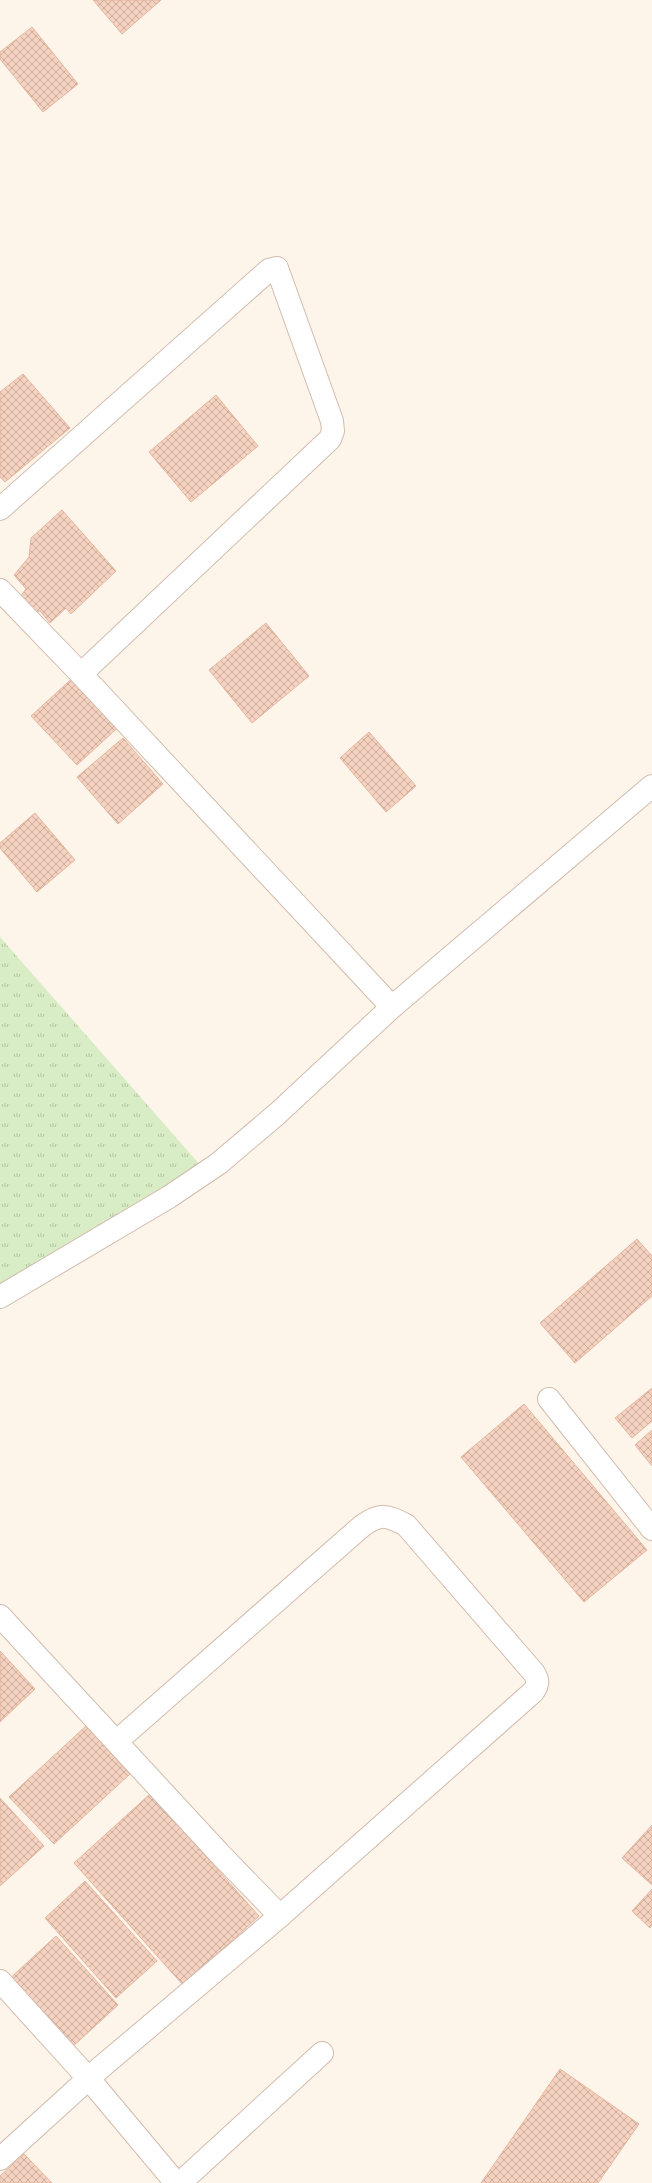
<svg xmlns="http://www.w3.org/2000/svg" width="652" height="2183" viewBox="0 0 652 2183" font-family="'Alegreya Sans',sans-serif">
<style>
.park{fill:url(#park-tufts)}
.building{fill:url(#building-cross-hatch);stroke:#e8b69f}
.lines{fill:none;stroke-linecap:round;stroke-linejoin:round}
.minor-casing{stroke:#d2bbae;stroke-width:24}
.minor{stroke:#fff;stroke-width:22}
</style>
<defs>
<pattern id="park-tufts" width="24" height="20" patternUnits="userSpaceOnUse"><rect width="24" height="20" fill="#d8edc6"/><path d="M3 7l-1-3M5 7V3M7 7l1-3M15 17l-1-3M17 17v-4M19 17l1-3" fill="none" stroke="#b4c3a3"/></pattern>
<pattern id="building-cross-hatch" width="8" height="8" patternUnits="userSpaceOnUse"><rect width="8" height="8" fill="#f5d1c0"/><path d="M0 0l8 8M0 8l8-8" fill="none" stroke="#cbad9e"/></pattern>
</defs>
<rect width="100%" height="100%" fill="#fef5ea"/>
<!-- park -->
<polygon class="park" points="0,937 202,1167 0,1284"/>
<!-- building -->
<g class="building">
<polygon points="93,0 161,0 122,34"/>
<polygon points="32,27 78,84 43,112 0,59 0,52"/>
<polygon points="23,374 70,428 5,482 0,477 0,392"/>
<polygon points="216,395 258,446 191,502 149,452"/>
<polygon points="62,510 116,571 71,614 66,608 50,623 40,611 33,613 20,597 26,589 14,575 29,557 31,538"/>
<polygon points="266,623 309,676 252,723 209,670"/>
<polygon points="78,673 124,722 77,765 31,716"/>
<polygon points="369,732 416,786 386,812 340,758"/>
<polygon points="123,738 163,784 118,824 77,777"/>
<polygon points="35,813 75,860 37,892 0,848 0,843"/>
<polygon points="637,1239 652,1256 652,1296 575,1363 540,1323"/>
<polygon points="652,1388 652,1421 632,1438 615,1418"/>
<polygon points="524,1404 647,1550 584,1602 461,1457"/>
<polygon points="652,1430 652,1466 635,1445"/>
<polygon points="0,1651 35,1689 0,1722"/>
<polygon points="86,1726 130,1774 54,1844 9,1797"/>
<polygon points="150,1794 259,1916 183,1985 74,1863"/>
<polygon points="0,1798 44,1846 0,1886"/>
<polygon points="652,1825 652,1885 622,1858"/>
<polygon points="85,1881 157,1961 116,1998 45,1918"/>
<polygon points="652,1889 652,1925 650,1928 632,1911"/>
<polygon points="56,1936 118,2005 69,2050 7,1981"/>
<polygon points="560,2069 639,2124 598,2183 481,2183"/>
<polygon points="24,2154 52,2183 0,2183 0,2176"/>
</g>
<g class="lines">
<defs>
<g id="minor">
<polyline points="0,509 269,270 277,268 332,421 333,431 330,439 81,674"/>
<polyline points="0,590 81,674 392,1007"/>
<polyline points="0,1297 169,1197 218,1164 277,1114 392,1007 652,786"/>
<polyline points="549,1399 652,1529"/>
<polyline points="0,1616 219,1853 280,1916 99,2069 0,2159"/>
<path d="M117 1741 362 1526C381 1513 386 1515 406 1525L534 1673C539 1681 538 1685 533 1692L280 1916"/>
<polyline points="0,1981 89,2079 176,2183"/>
<polyline points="180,2183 322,2053"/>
</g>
</defs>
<!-- minor casing -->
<use href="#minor" class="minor-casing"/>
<!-- minor -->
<use href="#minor" class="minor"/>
</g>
</svg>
